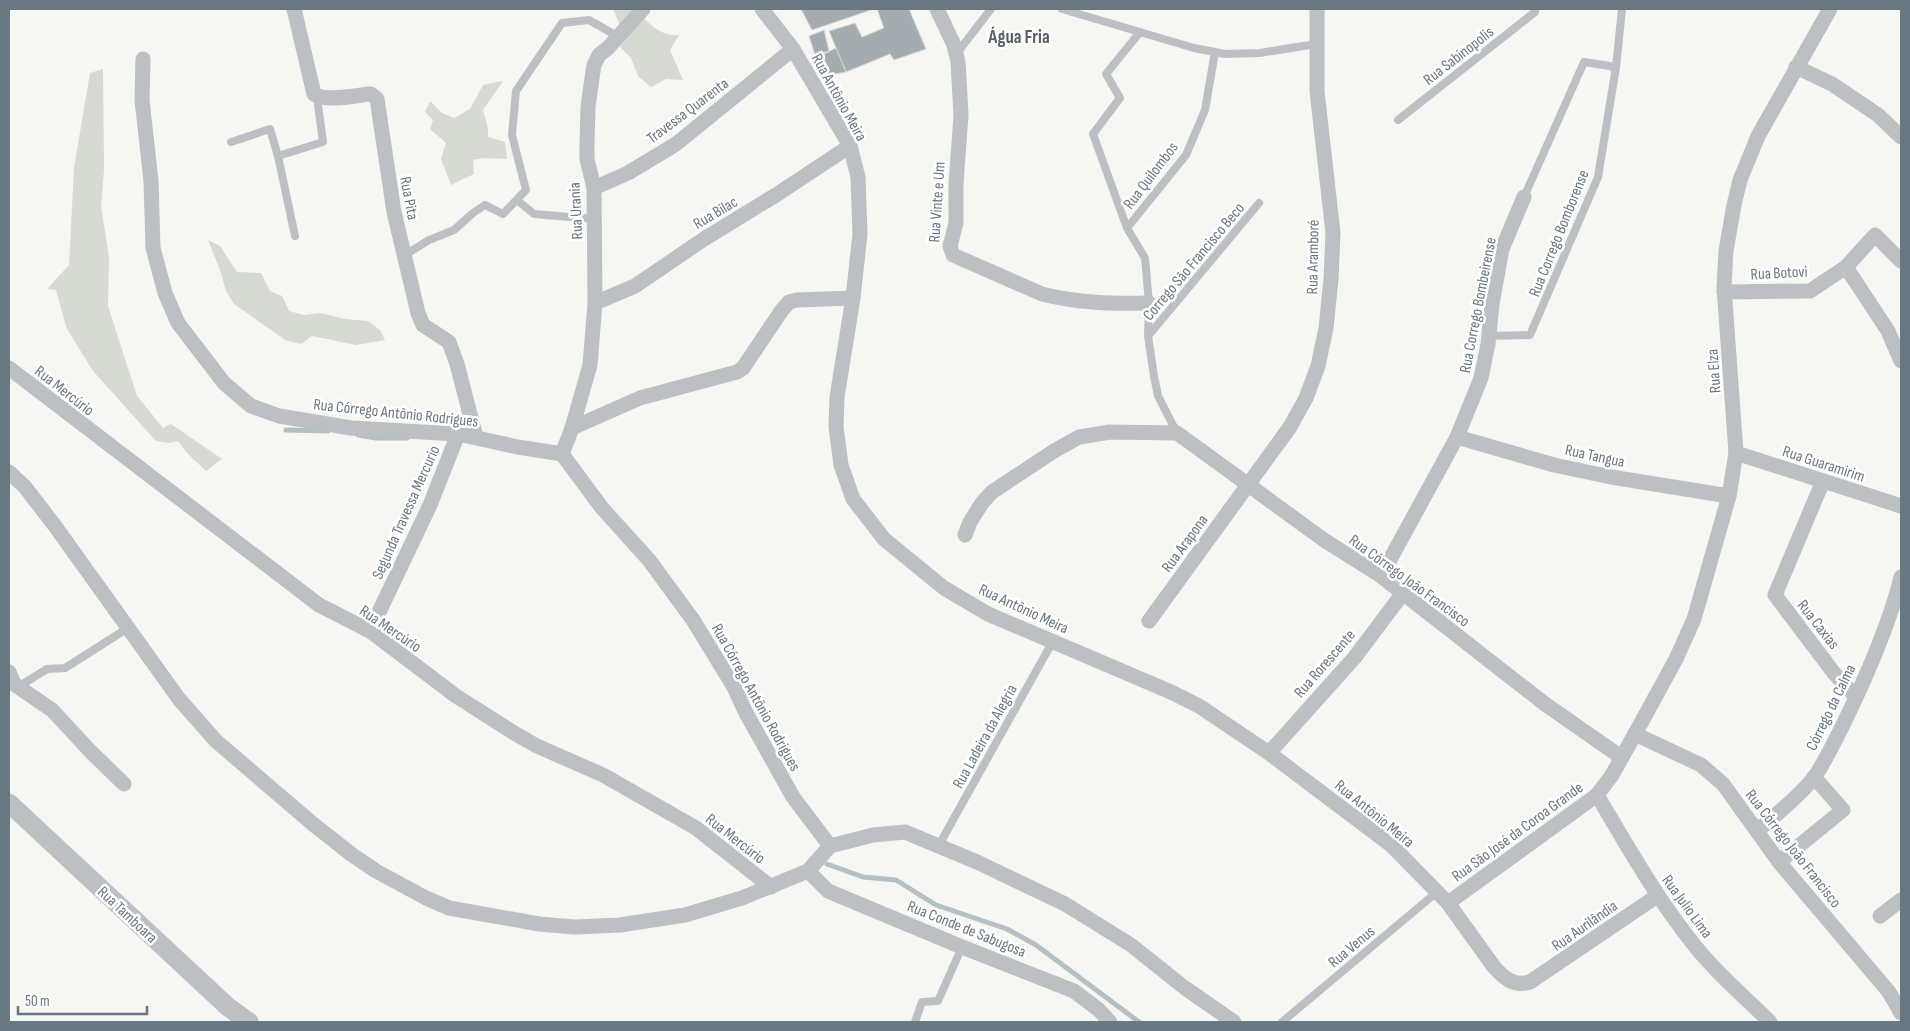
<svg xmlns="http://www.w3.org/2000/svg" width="1910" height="1031" viewBox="0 0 1910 1031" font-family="'Sofia Sans Condensed',sans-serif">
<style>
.green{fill:#d6dad3}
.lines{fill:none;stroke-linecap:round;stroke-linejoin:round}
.stream{stroke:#b4c0c3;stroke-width:5}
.building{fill:#a4acb0;stroke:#d7d7d6}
.service{stroke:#bcc0c2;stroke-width:8}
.minor{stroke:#bcc0c2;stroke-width:15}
.tertiary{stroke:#bcc0c2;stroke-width:19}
.labels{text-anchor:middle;stroke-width:5;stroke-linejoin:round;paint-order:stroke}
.street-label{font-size:16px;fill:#697780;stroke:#fff}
.quarter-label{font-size:19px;font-weight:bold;fill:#566066;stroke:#fff}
</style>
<rect width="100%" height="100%" fill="#f6f6f3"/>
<!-- green -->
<g class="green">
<path d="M613 9H636C647 22 660 37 679 35L670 50 683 80 666 79 651 87 638 76 631 58 620 47 626 39Z"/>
<polygon points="103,69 104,170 101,206 109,257 108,306 137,396 163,428 171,424 222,459 206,471 187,453 178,441 169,443 156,441 93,371 67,329 56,290 47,289 69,265 74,168 90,73"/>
<polygon points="503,81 483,110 488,128 488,137 505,142 507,159 484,158 473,160 474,174 451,185 441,159 446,143 430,129 433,120 425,112 430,101 442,113 454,118 470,109 483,85"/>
<polygon points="208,240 220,246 237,272 261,273 270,291 282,296 289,311 304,315 321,313 345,319 368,321 380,330 385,340 356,345 312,336 301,344 285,340 234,304 226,291 220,270"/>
</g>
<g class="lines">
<!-- stream -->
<g class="stream">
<polyline points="286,430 328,431"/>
<polyline points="358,435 376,438 407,438"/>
<polyline points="827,864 863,877 896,880 936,905 1007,929 1036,945 1139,1022"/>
</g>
</g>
<!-- building -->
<g class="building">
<polygon points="801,9 874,9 812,30"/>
<polygon points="877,9 909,9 926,49 894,60 890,54 846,72 829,31 855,23 862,37 884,28"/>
<polygon points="824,30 829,51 815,55 809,36"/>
<polygon points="836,48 846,72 824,76 818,57"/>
</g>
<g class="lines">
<!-- service -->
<g class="service">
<polyline points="1062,9 1194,48 1225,54 1260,53 1316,44"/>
<polyline points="1140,32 1106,74 1120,98 1093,134 1127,228 1145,258 1149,303 1148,336 1154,376 1158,396 1177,433"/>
<polyline points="957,53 991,9"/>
<polyline points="1398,120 1535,12 1535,9"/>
<polyline points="231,142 270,129 278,156 323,142 317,97"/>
<polyline points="278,156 295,236"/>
<polyline points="1524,197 1584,62 1616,67"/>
<polyline points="517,200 534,214 594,219"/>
<polyline points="1127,228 1186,155 1205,110 1215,52"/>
<polyline points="405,255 429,240 454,230 473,213 485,205 503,214 526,190 512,135 516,91 562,23 589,20 619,37"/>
<polyline points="1148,336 1259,203"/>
<polyline points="1489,336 1530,335 1598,177 1616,67 1622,9"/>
<polyline points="18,687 47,669 65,668 128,628"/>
<polyline points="939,845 1053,641"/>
<polyline points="915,1022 922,1002 938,1001 962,947"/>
<polyline points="1282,1022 1437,892"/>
</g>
<!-- minor -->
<g class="minor">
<path d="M294 9 314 94C326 102 354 96 368 94H371L377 99 394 212 418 313 423 325 449 342 457 364 476 437"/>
<path d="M762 9 793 49 850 146 858 177 860 234 853 298 837 397 836 427 841 465 853 499 884 539 944 588 988 614 1171 692 1199 706 1269 753 1391 845 1448 903 1494 967C1504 978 1514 987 1530 982L1657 896"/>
<path d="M937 9 954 45 958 62 961 115 956 184V223L950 246 953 255 1042 294C1078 303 1112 304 1149 303"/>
<polyline points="143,59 142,100 151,181 153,248 165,293 178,323 224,383 251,406 279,416 351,428 458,434 518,447 562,454 602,508 649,560 693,620 734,687 746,713 793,797 830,846"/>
<polyline points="1796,67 1832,84 1878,115 1901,137"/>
<polyline points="594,188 628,173 676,144 793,49"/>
<polyline points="1846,267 1888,331 1901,361"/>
<polyline points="1724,292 1810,291 1846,267 1875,235 1901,261"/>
<polyline points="595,303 635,286 704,239 776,195 850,146"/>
<polyline points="9,368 319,605 370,631 456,696 514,733 537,746 603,775 696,828 771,887"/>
<polyline points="572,428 640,398 737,372 743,368 782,310 789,302 797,300 853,298"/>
<polyline points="1457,437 1554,465 1611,477 1729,496"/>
<polyline points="1736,453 1901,506"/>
<polyline points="562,454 572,428 590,365 595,303 594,188 587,159 587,144 588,107 592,78 594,65 599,55 608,48 643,9"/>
<polyline points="9,472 25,487 55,526 179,699 216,741 313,824 351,854 376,871 426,898 449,908 539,924 575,927 620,925 685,915 742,898 808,871 830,846 873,835 905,832 977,862 1065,904 1131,945 1185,988 1234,1022"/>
<polyline points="1823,481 1775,595 1834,673 1856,697"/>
<polyline points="965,535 970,522 982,503 992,492 1054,451 1079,437 1110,432 1177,433 1324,540 1381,576 1545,704 1621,757"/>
<polyline points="1381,576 1457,437 1481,378 1488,344 1492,304 1502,249 1524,197"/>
<polyline points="1149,621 1290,427 1306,398 1318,366 1326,328 1331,279 1333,233 1317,91 1317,9"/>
<polyline points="370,631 430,505 458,434"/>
<polyline points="9,672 14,684 52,710 91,752 124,784"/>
<polyline points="1635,734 1701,765 1723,784 1779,862 1889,992 1901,1013"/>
<polyline points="1269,753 1355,657 1403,593"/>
<path d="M1597 795C1628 847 1657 899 1695 946 1717 974 1745 997 1770 1022"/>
<path d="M1757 831C1776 815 1796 799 1813 779 1824 764 1832 746 1841 729 1864 682 1889 627 1901 577"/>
<polyline points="1779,862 1843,810 1814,777"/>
<polyline points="808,871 828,891 962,947 1074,991 1099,1010 1110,1022"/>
<polyline points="1448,903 1597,795 1612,775 1635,734 1676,659 1694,619 1729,496 1736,453 1724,287 1726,251 1734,205 1740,180 1758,136 1830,9"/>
<polyline points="1880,916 1901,900"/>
</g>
<!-- tertiary -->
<polyline class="tertiary" points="9,803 228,1007 249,1022"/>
</g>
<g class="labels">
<!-- street labels -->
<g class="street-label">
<text transform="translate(1458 55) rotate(-38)" y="6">Rua Sabinopolis</text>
<text transform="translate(840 97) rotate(61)" y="6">Rua Antônio Meira</text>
<text transform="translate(687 110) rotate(-37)" y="6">Travessa Quarenta</text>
<text transform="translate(1150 175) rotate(-53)" y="6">Rua Quilombos</text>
<text transform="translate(410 198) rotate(79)" y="6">Rua Pita</text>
<text transform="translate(936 202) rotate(-86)" y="6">Rua Vinte e Um</text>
<text transform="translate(575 211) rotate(-93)" y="6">Rua Urania</text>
<text transform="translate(715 212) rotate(-31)" y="6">Rua Bilac</text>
<text transform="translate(1558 233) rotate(-68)" y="6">Rua Corrego Bomborense</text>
<text transform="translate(1312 257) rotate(-89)" y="6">Rua Aramboré</text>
<text transform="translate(1193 261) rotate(-50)" y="6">Corrego São Francisco Beco</text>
<text transform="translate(1779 272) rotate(-3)" y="6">Rua Botovi</text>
<text transform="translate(1477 305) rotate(-79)" y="6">Rua Corrego Bombeirense</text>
<text transform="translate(1713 371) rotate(-94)" y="6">Rua Elza</text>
<text transform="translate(65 390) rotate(38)" y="6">Rua Mercúrio</text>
<text transform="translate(396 412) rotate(6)" y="6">Rua Córrego Antônio Rodrigues</text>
<text transform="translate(1595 455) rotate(12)" y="6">Rua Tangua</text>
<text transform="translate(1824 463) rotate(18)" y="6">Rua Guaramirim</text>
<text transform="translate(405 512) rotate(-66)" y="6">Segunda Travessa Mercurio</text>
<text transform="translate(1184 543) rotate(-54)" y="6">Rua Arapona</text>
<text transform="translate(1410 580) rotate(36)" y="6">Rua Córrego João Francisco</text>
<text transform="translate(1024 608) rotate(25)" y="6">Rua Antônio Meira</text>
<text transform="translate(1819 624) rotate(52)" y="6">Rua Caxias</text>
<text transform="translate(391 628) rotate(34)" y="6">Rua Mercúrio</text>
<text transform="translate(1324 663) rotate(-49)" y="6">Rua Rorescente</text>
<text transform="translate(757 697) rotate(61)" y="6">Rua Córrego Antônio Rodrigues</text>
<text transform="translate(1830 707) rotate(-64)" y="6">Córrego da Calma</text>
<text transform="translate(984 736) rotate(-61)" y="6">Rua Ladeira da Alegria</text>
<text transform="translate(1375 813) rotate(39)" y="6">Rua Antônio Meira</text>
<text transform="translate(1517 831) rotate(-36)" y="6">Rua São José da Coroa Grande</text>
<text transform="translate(736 838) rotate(38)" y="6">Rua Mercúrio</text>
<text transform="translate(1794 848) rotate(52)" y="6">Rua Córrego João Francisco</text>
<text transform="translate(1688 906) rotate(54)" y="6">Rua Julio Lima</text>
<text transform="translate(128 914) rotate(43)" y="6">Rua Tamboara</text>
<text transform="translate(1584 925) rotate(-35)" y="6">Rua Aurilândia</text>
<text transform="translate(967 928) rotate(22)" y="6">Rua Conde de Sabugosa</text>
<text transform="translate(1351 946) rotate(-40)" y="6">Rua Venus</text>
</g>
<!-- quarter labels -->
<g class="quarter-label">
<text x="1019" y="43">Água Fria</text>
</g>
</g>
<!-- border -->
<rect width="1910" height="1031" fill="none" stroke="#697780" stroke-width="20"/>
<!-- scale -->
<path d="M18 1006v8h129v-8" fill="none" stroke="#697780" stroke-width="2.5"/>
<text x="25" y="1006" font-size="15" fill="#697780" stroke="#ffffff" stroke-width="4" paint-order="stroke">50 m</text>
</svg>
